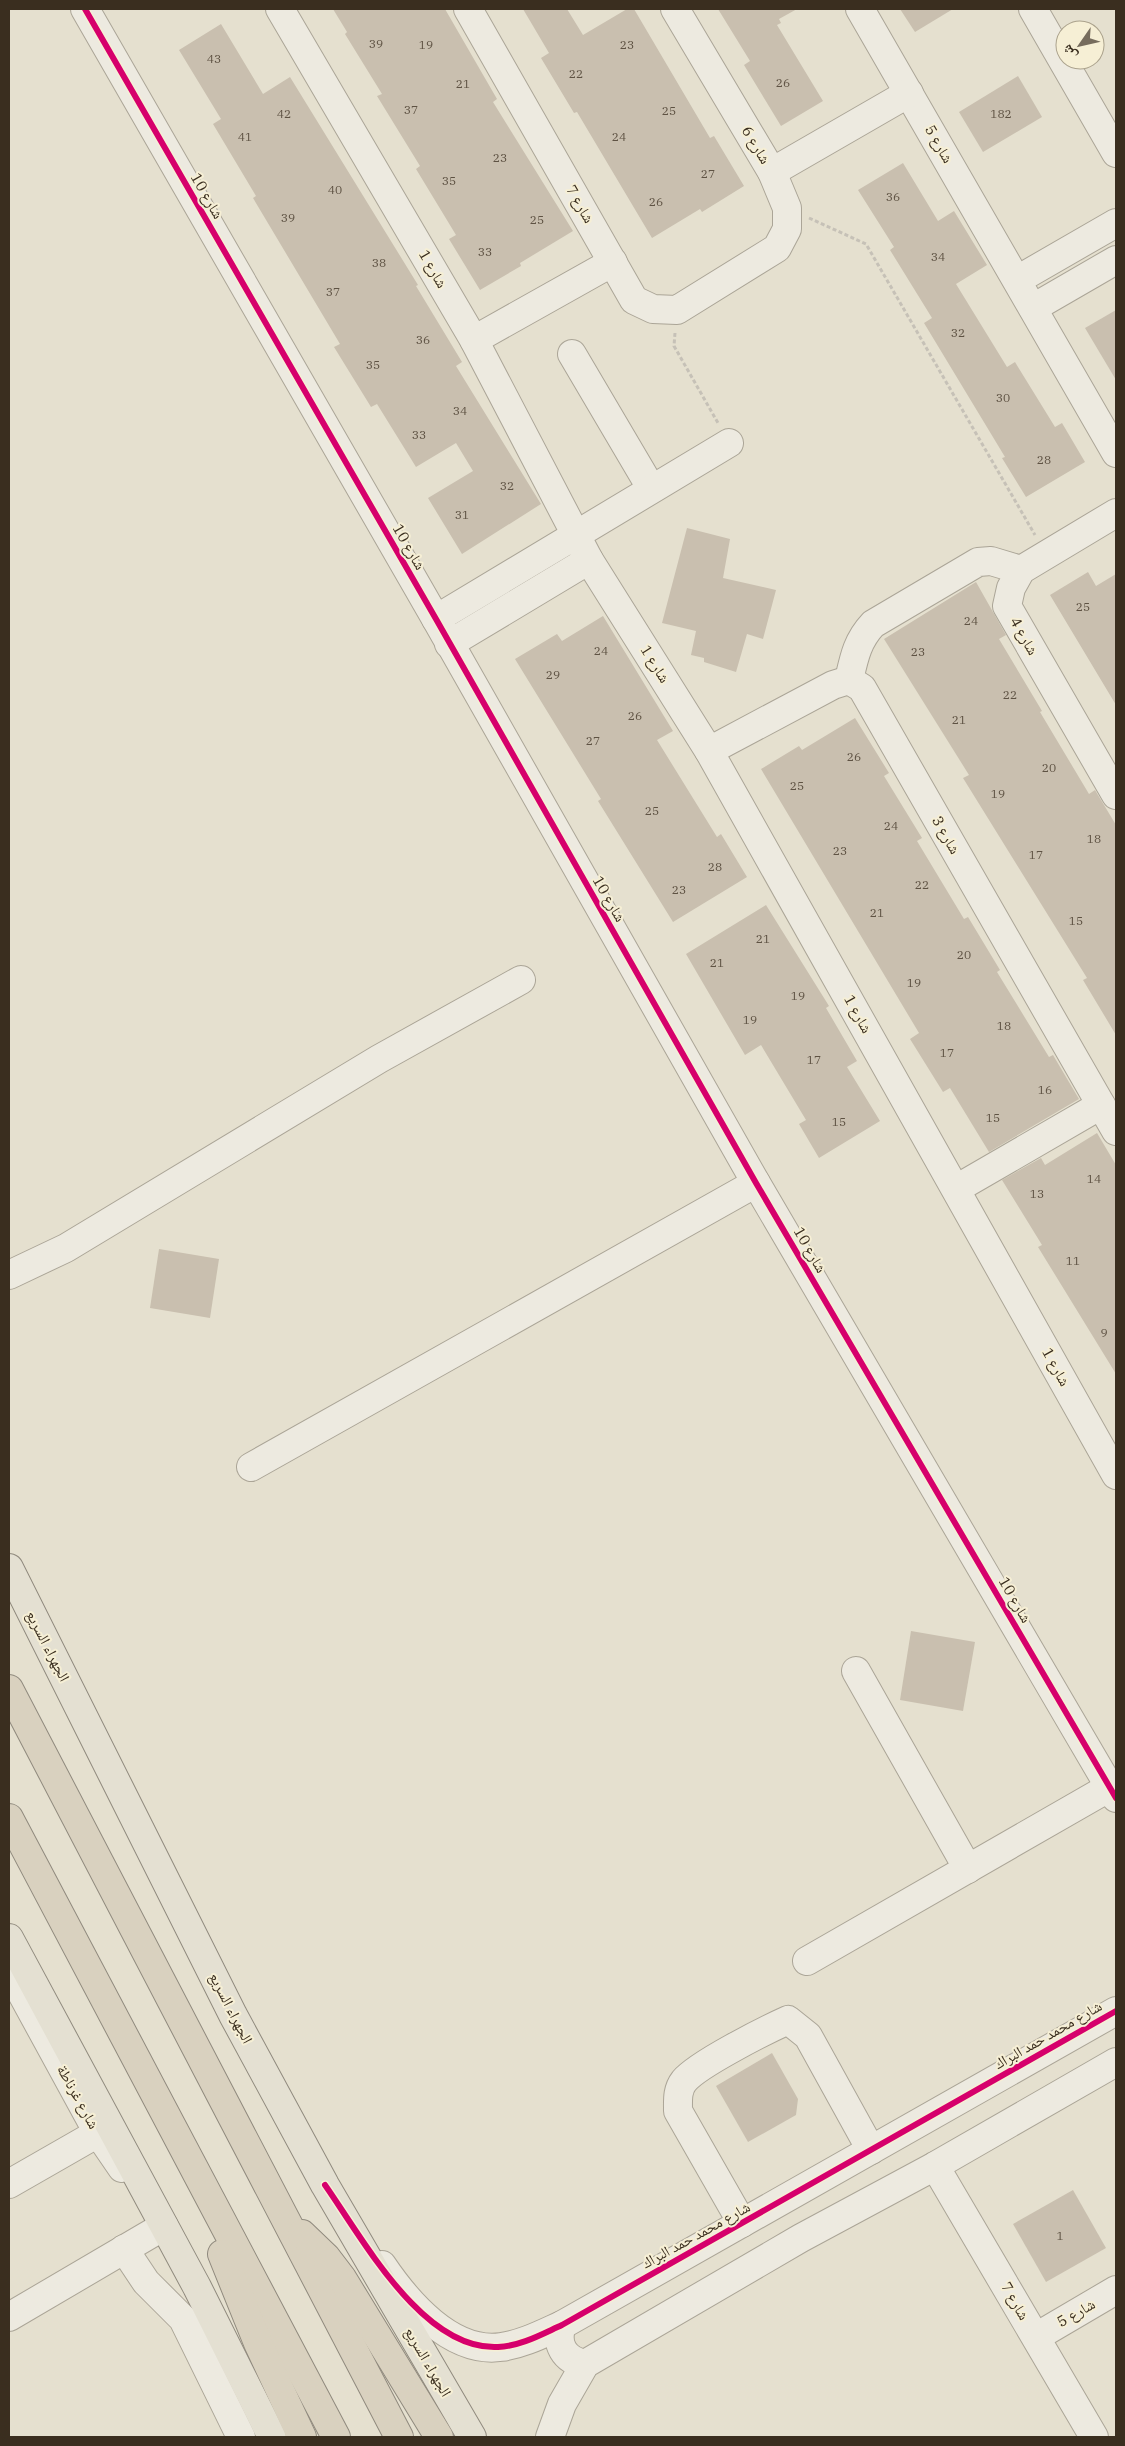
<svg xmlns="http://www.w3.org/2000/svg" width="1125" height="2446" viewBox="0 0 1125 2446" font-family="'IBM Plex Serif','Noto Naskh Arabic',serif">
<style>
.building{fill:#c9bfaf}
.lines{fill:none;stroke-linecap:round;stroke-linejoin:round}
.minor-casing{stroke:#aba597;stroke-width:30}
.major-casing{stroke:#908a7e;stroke-width:30}
.highway-casing{stroke:#908a7e;stroke-width:30}
.path{stroke:#c6c1b7;stroke-width:3;stroke-dasharray:4 2.5;stroke-linecap:butt}
.minor{stroke:#edeae0;stroke-width:28}
.major{stroke:#e4e0d2;stroke-width:28}
.highway{stroke:#d9d1bf;stroke-width:28}
.cycleway-casing{stroke:#f6efd5;stroke-width:9}
.cycleway{stroke:#d6006c;stroke-width:6}
.labels{text-anchor:middle;stroke-width:4;stroke-linejoin:round;paint-order:stroke}
.number-label{font-size:12px;fill:#5e5243}
.street-label{font-size:15px;fill:#3a2e1f;stroke:#f6efd5}
</style>
<rect width="100%" height="100%" fill="#e5e0cf"/>
<!-- building -->
<g class="building">
<polygon points="333,9 445,9 497,99 493,102 573,231 520,263 521,266 480,290 449,239 456,235 416,169 420,166 377,96 382,94 345,34 347,32"/>
<polygon points="523,9 567,9 583,35 627,9 634,9 710,138 714,136 744,186 702,212 700,209 652,238 577,112 574,113 541,58 549,53"/>
<polygon points="718,9 797,9 779,19 781,23 777,25 823,101 781,126 744,65 750,61"/>
<polygon points="900,9 953,9 915,32"/>
<polygon points="221,24 263,94 290,77 418,285 416,286 462,362 456,366 541,504 462,554 428,498 473,471 456,443 416,467 377,404 371,407 334,347 340,344 253,198 256,196 213,124 221,119 179,50"/>
<polygon points="1018,76 1042,117 983,152 959,112"/>
<polygon points="903,163 938,221 954,211 987,265 956,284 1007,367 1015,362 1055,427 1062,423 1085,462 1026,497 1002,458 1005,457 924,323 932,318 890,250 894,247 858,190"/>
<polygon points="1116,310 1116,380 1085,328"/>
<polygon points="687,528 730,539 723,578 776,590 763,639 747,634 736,672 704,662 704,658 691,655 696,631 662,623"/>
<polygon points="1088,572 1096,586 1116,574 1116,705 1050,595"/>
<polygon points="976,582 1006,635 999,639 1042,711 1040,712 1089,794 1095,790 1116,825 1116,1035 1083,980 1087,978 963,778 969,775 884,639"/>
<polygon points="603,616 673,731 657,740 717,837 721,834 747,877 673,922 598,801 601,799 515,659 557,634 562,641"/>
<polygon points="855,718 889,773 884,776 922,838 917,841 964,919 968,917 1000,970 997,972 1049,1057 1053,1055 1079,1099 989,1152 950,1088 943,1092 910,1039 919,1033 761,769 799,746 802,750"/>
<polygon points="766,905 829,1006 826,1008 857,1061 847,1067 880,1121 819,1158 799,1124 806,1120 761,1045 745,1055 686,954"/>
<polygon points="1097,1133 1116,1165 1116,1374 1038,1247 1042,1245 1002,1180 1041,1158 1045,1165"/>
<polygon points="159,1249 219,1259 210,1318 150,1308"/>
<polygon points="911,1631 975,1642 963,1711 900,1700"/>
<polygon points="772,2053 798,2099 796,2115 748,2142 716,2086"/>
<polygon points="1073,2190 1106,2248 1046,2282 1013,2224"/>
</g>
<g class="lines">
<defs>
<g id="minor">
<polyline points="85,9 436,619 756,1183 1116,1798"/>
<polyline points="280,9 474,340 589,560 709,751 1116,1475"/>
<polyline points="468,9 634,300 653,309 677,310 777,248 787,229 787,208 772,172 675,9"/>
<polyline points="860,9 1116,453"/>
<polyline points="1033,9 1116,153"/>
<polyline points="772,172 909,93"/>
<polyline points="1017,280 1116,223"/>
<polyline points="1033,308 1116,260"/>
<polyline points="474,340 613,262"/>
<polyline points="572,354 651,488"/>
<polyline points="1116,513 1021,570 1011,588 1007,606 1116,795"/>
<polyline points="436,619 729,443"/>
<polyline points="449,644 589,560"/>
<path d="M849 680C854 658 857 641 873 624L978 562 991 561 1021 570"/>
<polyline points="709,751 833,685 849,680 862,688 1116,1131"/>
<polyline points="956,1189 1101,1105"/>
<polyline points="9,1275 66,1248 379,1059 521,980"/>
<polyline points="251,1467 756,1183"/>
<polyline points="856,1671 968,1869"/>
<polyline points="807,1961 1110,1787"/>
<polyline points="9,1970 98,2133 122,2168"/>
<polyline points="935,2166 1094,2437"/>
<polyline points="9,2184 98,2133"/>
<path d="M742 2223 678 2111C678 2100 677 2090 684 2081 698 2064 766 2030 788 2020L808 2036 871 2150"/>
<polyline points="124,2249 146,2282 183,2319 241,2437"/>
<path d="M382 2265C407 2302 451 2354 501 2347 523 2344 542 2334 562 2325L1116 2011"/>
<polyline points="9,2317 164,2226"/>
<path d="M562 2325C555 2344 564 2360 585 2364"/>
<polyline points="1036,2337 1116,2290"/>
<polyline points="550,2437 562,2404 585,2364 801,2238 935,2166 1116,2062"/>
</g>
<g id="major">
<polyline points="9,1568 233,2015 325,2185 472,2437"/>
<polyline points="9,1938 197,2287 272,2437"/>
</g>
<g id="highway">
<polyline points="9,1689 399,2437"/>
<polyline points="9,1818 336,2437"/>
<polyline points="302,2234 326,2257 342,2278 439,2437"/>
<polyline points="222,2254 258,2343 302,2437"/>
</g>
</defs>
<!-- minor casing -->
<use href="#minor" class="minor-casing"/>
<!-- major casing -->
<use href="#major" class="major-casing"/>
<!-- highway casing -->
<use href="#highway" class="highway-casing"/>
<!-- path -->
<g class="path">
<polyline points="809,218 866,244 1035,535"/>
<polyline points="675,333 674,346 718,423"/>
</g>
<!-- minor -->
<use href="#minor" class="minor"/>
<!-- major -->
<use href="#major" class="major"/>
<!-- highway -->
<use href="#highway" class="highway"/>
<defs>
<g id="cycleway">
<polyline points="85,9 436,619 756,1183 1116,1798"/>
<path d="M325 2185C363 2239 423 2351 498 2347 521 2346 542 2334 562 2325L1116 2011"/>
</g>
</defs>
<!-- cycleway casing -->
<use href="#cycleway" class="cycleway-casing"/>
<!-- cycleway -->
<use href="#cycleway" class="cycleway"/>
</g>
<g class="labels">
<!-- number labels -->
<g class="number-label">
<text x="376" y="48">39</text>
<text x="426" y="49">19</text>
<text x="627" y="49">23</text>
<text x="214" y="63">43</text>
<text x="576" y="78">22</text>
<text x="783" y="87">26</text>
<text x="463" y="88">21</text>
<text x="411" y="114">37</text>
<text x="669" y="115">25</text>
<text x="284" y="118">42</text>
<text x="1001" y="118">182</text>
<text x="245" y="141">41</text>
<text x="619" y="141">24</text>
<text x="500" y="162">23</text>
<text x="708" y="178">27</text>
<text x="449" y="185">35</text>
<text x="335" y="194">40</text>
<text x="893" y="201">36</text>
<text x="656" y="206">26</text>
<text x="288" y="222">39</text>
<text x="537" y="224">25</text>
<text x="485" y="256">33</text>
<text x="938" y="261">34</text>
<text x="379" y="267">38</text>
<text x="333" y="296">37</text>
<text x="958" y="337">32</text>
<text x="423" y="344">36</text>
<text x="373" y="369">35</text>
<text x="1003" y="402">30</text>
<text x="460" y="415">34</text>
<text x="419" y="439">33</text>
<text x="1044" y="464">28</text>
<text x="507" y="490">32</text>
<text x="462" y="519">31</text>
<text x="1083" y="611">25</text>
<text x="971" y="625">24</text>
<text x="601" y="655">24</text>
<text x="918" y="656">23</text>
<text x="553" y="679">29</text>
<text x="1010" y="699">22</text>
<text x="635" y="720">26</text>
<text x="959" y="724">21</text>
<text x="593" y="745">27</text>
<text x="854" y="761">26</text>
<text x="1049" y="772">20</text>
<text x="797" y="790">25</text>
<text x="998" y="798">19</text>
<text x="652" y="815">25</text>
<text x="891" y="830">24</text>
<text x="1094" y="843">18</text>
<text x="840" y="855">23</text>
<text x="1036" y="859">17</text>
<text x="715" y="871">28</text>
<text x="922" y="889">22</text>
<text x="679" y="894">23</text>
<text x="877" y="917">21</text>
<text x="1076" y="925">15</text>
<text x="763" y="943">21</text>
<text x="964" y="959">20</text>
<text x="717" y="967">21</text>
<text x="914" y="987">19</text>
<text x="798" y="1000">19</text>
<text x="750" y="1024">19</text>
<text x="1004" y="1030">18</text>
<text x="947" y="1057">17</text>
<text x="814" y="1064">17</text>
<text x="1045" y="1094">16</text>
<text x="993" y="1122">15</text>
<text x="839" y="1126">15</text>
<text x="1094" y="1183">14</text>
<text x="1037" y="1198">13</text>
<text x="1073" y="1265">11</text>
<text x="1104" y="1337">9</text>
<text x="1060" y="2240">1</text>
</g>
<!-- street labels -->
<g class="street-label">
<text transform="translate(939 144) rotate(60)" y="5">شارع 5</text>
<text transform="translate(756 145) rotate(59)" y="5">شارع 6</text>
<text transform="translate(207 196) rotate(60)" y="5">شارع 10</text>
<text transform="translate(580 204) rotate(60)" y="5">شارع 7</text>
<text transform="translate(433 269) rotate(60)" y="5">شارع 1</text>
<text transform="translate(409 547) rotate(60)" y="5">شارع 10</text>
<text transform="translate(1024 636) rotate(60)" y="5">شارع 4</text>
<text transform="translate(655 664) rotate(58)" y="5">شارع 1</text>
<text transform="translate(946 835) rotate(60)" y="5">شارع 3</text>
<text transform="translate(609 899) rotate(60)" y="5">شارع 10</text>
<text transform="translate(858 1014) rotate(61)" y="5">شارع 1</text>
<text transform="translate(810 1250) rotate(60)" y="5">شارع 10</text>
<text transform="translate(1056 1367) rotate(61)" y="5">شارع 1</text>
<text transform="translate(1015 1600) rotate(60)" y="5">شارع 10</text>
<text transform="translate(48 1646) rotate(63)" y="5">الجهراء السريع</text>
<text transform="translate(231 2008) rotate(63)" y="5">الجهراء السريع</text>
<text transform="translate(1048 2035) rotate(-30)" y="5">شارع محمد حمد البراك</text>
<text transform="translate(78 2097) rotate(61)" y="5">شارع غرناطة</text>
<text transform="translate(696 2235) rotate(-29)" y="5">شارع محمد حمد البراك</text>
<text transform="translate(1015 2301) rotate(60)" y="5">شارع 7</text>
<text transform="translate(1076 2313) rotate(-30)" y="5">شارع 5</text>
<text transform="translate(428 2362) rotate(60)" y="5">الجهراء السريع</text>
</g>
</g>
<!-- border -->
<rect width="1125" height="2446" fill="none" stroke="#3a2e1f" stroke-width="20"/>
<!-- north arrow -->
<g transform="translate(1080 45) rotate(236)"><circle r="24" fill="#f6efd5" stroke="#aba28c"/>
<path d="M0-4L9 19L0 12L-9 19Z" fill="#766c5d"/>
<text y="-8" font-size="14" font-weight="bold" text-anchor="middle" fill="#3a2e1f">ش</text>
</g>
</svg>
